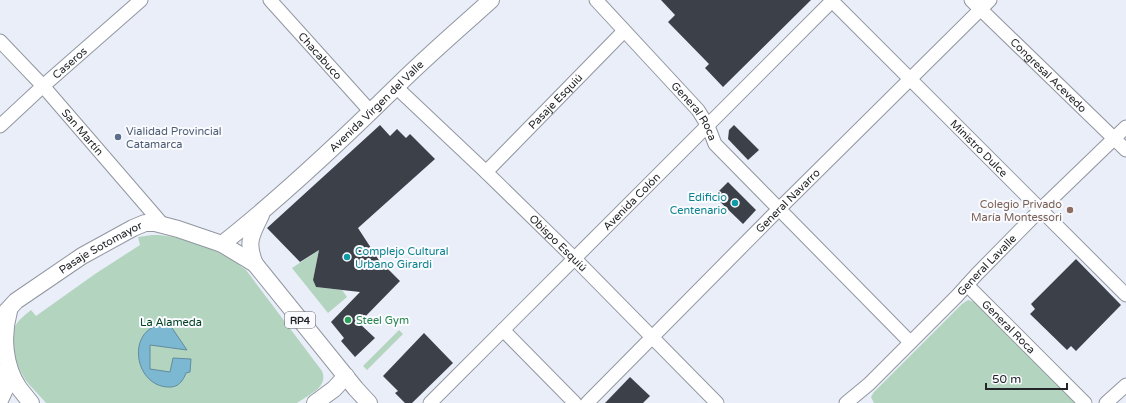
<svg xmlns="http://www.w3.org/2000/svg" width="1126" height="403" viewBox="0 0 1126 403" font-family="'Varela Round',sans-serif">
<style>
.green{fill:#b3d4be}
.water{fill:#7cb8d1;stroke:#618c9f}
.building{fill:#3c4149}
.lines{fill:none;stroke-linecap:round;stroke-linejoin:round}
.minor-casing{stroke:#9196a0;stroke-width:15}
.major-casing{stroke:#9196a0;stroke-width:18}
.minor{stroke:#fff;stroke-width:13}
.major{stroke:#fff;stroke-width:16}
.service-dot{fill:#5c6f8a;stroke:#fafbfe;stroke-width:1.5}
.culture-dot{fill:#0f9aa8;stroke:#fafbfe;stroke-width:1.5}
.education-dot{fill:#8d6e63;stroke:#fafbfe;stroke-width:1.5}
.leisure-dot{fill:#2e9e5b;stroke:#fafbfe;stroke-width:1.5}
.labels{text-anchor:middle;stroke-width:4;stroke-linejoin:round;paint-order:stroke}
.shield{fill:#fafbfe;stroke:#646569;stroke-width:1}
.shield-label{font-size:10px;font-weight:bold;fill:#232529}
.street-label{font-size:11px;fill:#232529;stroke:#fafbfe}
.service-label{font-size:11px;fill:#4e5e75;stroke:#fafbfe;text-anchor:start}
.culture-label{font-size:11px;fill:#0d838f;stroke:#fafbfe;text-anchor:end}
.education-label{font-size:11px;fill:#785e54;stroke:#fafbfe;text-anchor:end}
.leisure-label{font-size:11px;fill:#27864d;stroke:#fafbfe;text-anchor:start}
.park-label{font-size:11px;fill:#004123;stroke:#fafbfe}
</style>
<rect width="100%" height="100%" fill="#e9eef9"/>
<!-- green -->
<g class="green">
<path d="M152 235C174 234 212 247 230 259 236 262 241 267 246 270L322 371C329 387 308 395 297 403H46C40 396 33 389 27 382 18 369 7 344 14 328 18 320 25 315 31 310L36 316 95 274 140 245 138 237Z"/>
<polygon points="319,250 313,280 316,287 342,290 347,297 328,313 292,268"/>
<polygon points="968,300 974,302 1076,403 874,403 871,397 874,392 962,304"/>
<polygon points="399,330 403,334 367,370 363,366"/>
</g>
<!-- water -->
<path class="water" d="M158 325H170L187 350 150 345V369L170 372 173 358 191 359 190 372 186 373C183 381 178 388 168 387 136 386 126 335 158 325Z"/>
<!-- building -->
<g class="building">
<polygon points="661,0 811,0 723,87 705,68 709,64 668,22 675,15"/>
<polygon points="380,125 390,136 397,129 406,138 410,134 435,159 358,228 384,268 386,267 400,281 359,323 375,338 355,357 341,341 344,338 331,322 360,292 316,287 313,280 319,250 300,262 267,228"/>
<polygon points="734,125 759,150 748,160 728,139 729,130"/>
<polygon points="728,182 756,210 743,224 714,196"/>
<polygon points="1076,259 1121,305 1076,351 1071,346 1067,350 1030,314 1035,309 1031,304"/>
<polygon points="424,333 453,363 412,403 405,403 395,393 398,391 383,376"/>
<polygon points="630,377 650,396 643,403 605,403"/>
</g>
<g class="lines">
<defs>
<g id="minor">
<path id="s1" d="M270 0 371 112"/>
<path id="s2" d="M596 0 698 110 708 126 715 144 910 342"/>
<path id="s3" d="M971 0 1126 150"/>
<path id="s4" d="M832 1 1126 295"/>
<path id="s5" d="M0 41 43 86 163 225"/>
<path id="s6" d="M396 87 486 172 575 259 717 403"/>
<path id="s7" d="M0 126 43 86 141 0"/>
<path id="s8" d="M486 172 624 31"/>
<path id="s9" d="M967 285 1085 403"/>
<polyline points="503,330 575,403"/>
<path id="s10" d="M430 403 833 0"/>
<path id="s11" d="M587 403 779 209 990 0"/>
<path id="s12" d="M846 403 869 384 957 296 977 274 1041 209 1126 127"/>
<polyline points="1106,403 1126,385"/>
</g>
<g id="major">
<path id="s13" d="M222 244C283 196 340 142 395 88 426 57 459 29 491 0"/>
<path d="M255 264C246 243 251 235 261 215"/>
<path d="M9 311C2 336 4 366 19 388 23 393 27 398 31 403"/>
<path id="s14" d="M0 321 3 315 16 301 82 256 133 228 145 223H155L178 229 222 244 255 264 356 389 369 403"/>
<polyline points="0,373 5,379 7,385 0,400"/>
<polyline points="315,403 334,389 346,376"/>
</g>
</defs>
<!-- minor casing -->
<use href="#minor" class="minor-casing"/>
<!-- major casing -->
<use href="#major" class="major-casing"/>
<!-- minor -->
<use href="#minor" class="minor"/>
<!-- major -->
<use href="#major" class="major"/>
</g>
<!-- markers -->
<circle class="service-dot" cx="118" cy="137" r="4"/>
<g class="culture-dot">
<circle cx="735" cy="203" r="4"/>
<circle cx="347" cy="257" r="4"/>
</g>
<circle class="education-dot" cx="1070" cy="210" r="4"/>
<circle class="leisure-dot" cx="348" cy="320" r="4"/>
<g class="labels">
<!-- shield labels -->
<rect class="shield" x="285" y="312" width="30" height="16" rx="3"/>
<g class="shield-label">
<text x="300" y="324">RP4</text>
</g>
<!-- street labels -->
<g class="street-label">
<text dy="4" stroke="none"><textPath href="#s1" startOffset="75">Chacabuco</textPath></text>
<text dy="4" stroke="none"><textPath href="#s7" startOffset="94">Caseros</textPath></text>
<text dy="4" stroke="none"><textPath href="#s3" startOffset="108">Congresal Acevedo</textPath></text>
<text dy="4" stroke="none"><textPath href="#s8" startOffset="99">Pasaje Esquiú</textPath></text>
<text dy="4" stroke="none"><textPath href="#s13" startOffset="207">Avenida Virgen del Valle</textPath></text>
<text dy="4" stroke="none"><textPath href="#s2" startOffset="149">General Roca</textPath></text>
<text dy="4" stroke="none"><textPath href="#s5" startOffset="123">San Martín</textPath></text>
<text dy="4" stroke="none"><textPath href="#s4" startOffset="208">Ministro Dulce</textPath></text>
<text dy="4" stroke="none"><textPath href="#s11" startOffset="285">General Navarro</textPath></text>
<text dy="4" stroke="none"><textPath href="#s10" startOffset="285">Avenida Colón</textPath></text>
<text dy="4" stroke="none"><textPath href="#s6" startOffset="225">Obispo Esquiú</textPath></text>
<text dy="4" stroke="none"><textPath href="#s14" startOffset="126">Pasaje Sotomayor</textPath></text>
<text dy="4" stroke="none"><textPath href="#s12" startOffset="197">General Lavalle</textPath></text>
<text dy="4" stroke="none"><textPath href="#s9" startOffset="59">General Roca</textPath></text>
</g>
<!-- service labels -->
<g class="service-label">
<text x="126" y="135">Vialidad Provincial<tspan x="126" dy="13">Catamarca</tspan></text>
</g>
<!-- culture labels -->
<g class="culture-label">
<text x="727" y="201">Edificio<tspan x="727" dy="13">Centenario</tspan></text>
<text x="355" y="255" text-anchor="start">Complejo Cultural<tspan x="355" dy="13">Urbano Girardi</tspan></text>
</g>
<!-- education labels -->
<g class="education-label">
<text x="1062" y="208">Colegio Privado<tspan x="1062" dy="13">María Montessori</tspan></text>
</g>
<!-- leisure labels -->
<g class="leisure-label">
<text x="356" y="324">Steel Gym</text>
</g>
<!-- park labels -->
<g class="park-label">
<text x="171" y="326">La Alameda</text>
</g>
</g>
<!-- scale -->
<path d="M986 383v6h81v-6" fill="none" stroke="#232529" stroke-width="2"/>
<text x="992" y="383" font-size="12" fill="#232529" stroke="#fafbfe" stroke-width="3" paint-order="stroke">50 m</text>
</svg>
